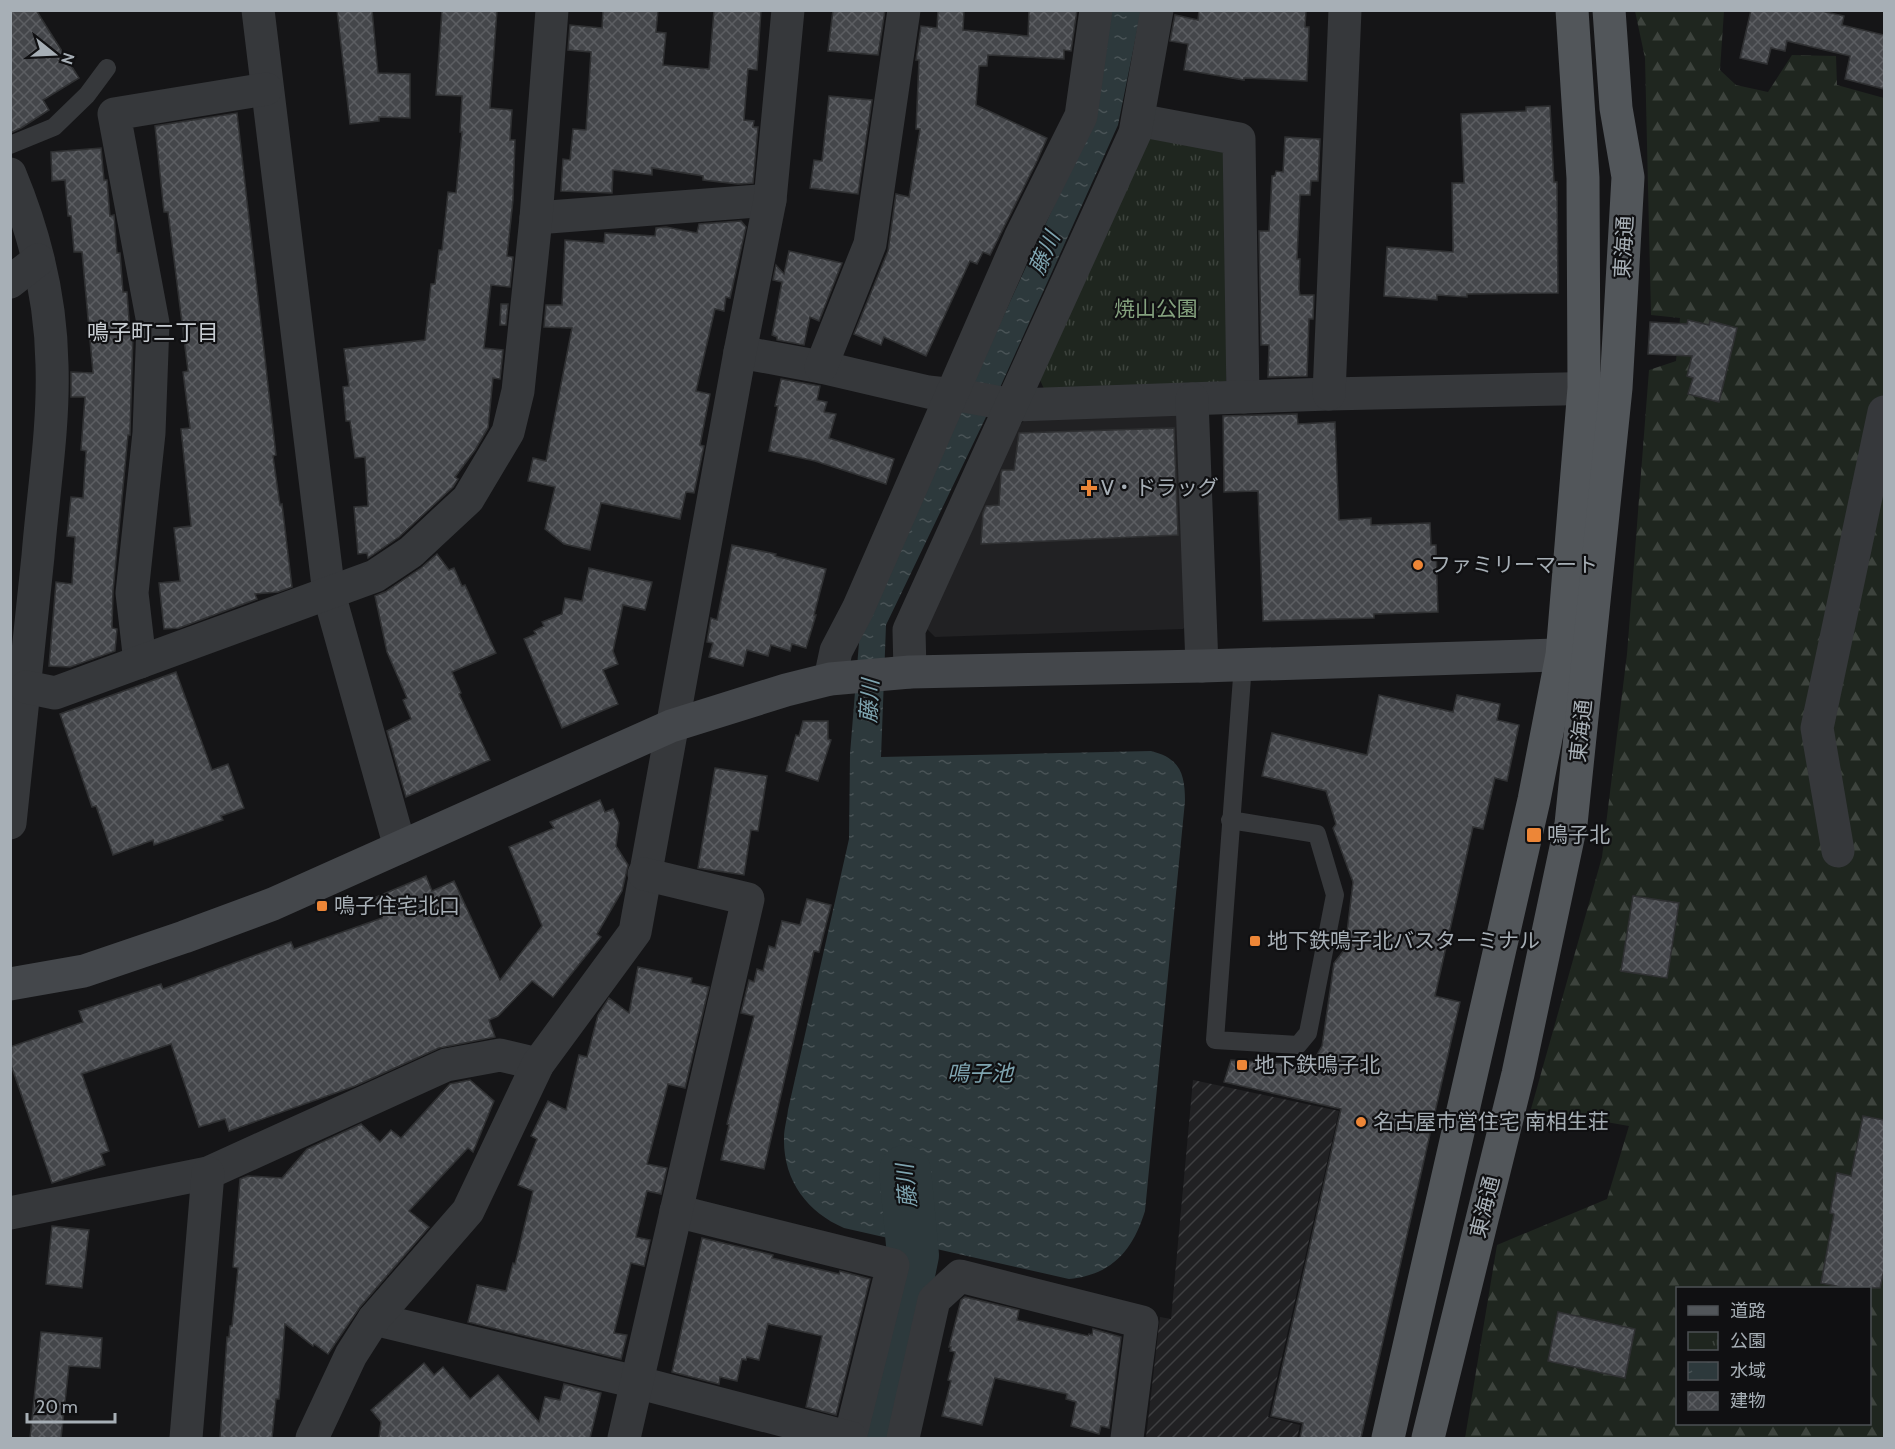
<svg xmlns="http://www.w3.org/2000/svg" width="1895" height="1449" viewBox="0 0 1895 1449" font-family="Cabin,'Noto Sans JP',sans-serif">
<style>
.built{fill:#212123}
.industrial{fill:url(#industrial-furrows)}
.forest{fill:url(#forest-firs);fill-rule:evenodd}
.park{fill:url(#park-tufts)}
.water{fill:url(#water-ripples)}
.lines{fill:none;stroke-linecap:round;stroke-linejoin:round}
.river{stroke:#2d393c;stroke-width:52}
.building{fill:url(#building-cross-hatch);stroke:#2f3032;stroke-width:1.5}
.lane{stroke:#36383b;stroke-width:18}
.street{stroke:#36383b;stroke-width:33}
.secondary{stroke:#44474b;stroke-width:33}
.primary{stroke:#52565a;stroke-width:33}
.poi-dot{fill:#ed8637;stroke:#101012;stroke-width:2}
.labels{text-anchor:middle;stroke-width:4.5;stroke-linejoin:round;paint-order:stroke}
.street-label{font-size:21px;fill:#a7afb6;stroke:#101012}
.park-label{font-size:21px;fill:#84a17e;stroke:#101012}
.poi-label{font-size:21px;fill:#a7afb6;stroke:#101012;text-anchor:start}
.water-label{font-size:22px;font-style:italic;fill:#7fa5b1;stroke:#101012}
.neighbourhood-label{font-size:22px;fill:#c8cdd2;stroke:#101012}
</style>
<defs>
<pattern id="industrial-furrows" width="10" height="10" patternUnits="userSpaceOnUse" patternTransform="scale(1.5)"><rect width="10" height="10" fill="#212123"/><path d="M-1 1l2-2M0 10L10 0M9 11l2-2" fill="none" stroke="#3e3f41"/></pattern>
<pattern id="forest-firs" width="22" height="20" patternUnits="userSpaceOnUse" patternTransform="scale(1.5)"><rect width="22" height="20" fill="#1f261f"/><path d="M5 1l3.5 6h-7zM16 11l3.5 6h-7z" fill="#3d433d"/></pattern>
<pattern id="park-tufts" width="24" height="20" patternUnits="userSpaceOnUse" patternTransform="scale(1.5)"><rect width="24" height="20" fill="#1f261f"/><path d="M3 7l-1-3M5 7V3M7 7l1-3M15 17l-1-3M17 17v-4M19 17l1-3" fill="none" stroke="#3d433d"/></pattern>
<pattern id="water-ripples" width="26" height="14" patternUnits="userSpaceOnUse" patternTransform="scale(1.5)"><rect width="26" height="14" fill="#2d393c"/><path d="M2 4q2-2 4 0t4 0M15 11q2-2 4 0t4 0" fill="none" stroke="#495356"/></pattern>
<pattern id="building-cross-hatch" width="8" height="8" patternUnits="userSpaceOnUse" patternTransform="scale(1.5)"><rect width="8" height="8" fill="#44464a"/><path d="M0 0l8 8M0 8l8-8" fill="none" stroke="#5c5e62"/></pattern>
</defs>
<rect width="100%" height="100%" fill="#151517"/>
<!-- built -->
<polygon class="built" points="1177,413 1194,618 1183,629 935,637 924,626 1013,430 1030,416"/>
<!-- industrial -->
<polygon class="industrial" points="1193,1080 1339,1111 1268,1417 1300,1425 1297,1438 1146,1438 1160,1317 1171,1319"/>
<!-- forest -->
<path class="forest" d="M1635 11H1724L1720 70 1736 85 1768 92 1792 55 1836 56 1837 85 1884 98V1438H1465L1497 1245 1607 1199 1629 1126 1531 1109 1602 857 1627 654 1649 370 1676 361 1680 318 1651 315 1645 58ZM1678 1288H1870V1424H1678Z"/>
<!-- park -->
<polygon class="park" points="1148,137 1221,143 1231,157 1226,387 1046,393 1039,378"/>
<!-- water -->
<path class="water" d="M1112 11H1141L1118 125 998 392 886 625 881 757 1151 751C1180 758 1185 774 1185 801L1145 1211C1133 1250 1112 1275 1069 1279L844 1228C807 1212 783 1180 784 1138 784 1129 787 1119 788 1110L849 839 850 754 860 630 1094 118Z"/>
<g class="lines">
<!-- river -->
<polyline class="river" points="875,1438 913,1255 905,1171"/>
</g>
<!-- building -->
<g class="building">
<polygon points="10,10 36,10 79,78 43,100 49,110 21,128 10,133"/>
<polygon points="337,10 372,10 378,73 410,74 410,118 379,117 379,121 350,124"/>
<polygon points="442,10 497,10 490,108 512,110 510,140 515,140 513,200 507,256 513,257 510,287 491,285 484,348 503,350 500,379 493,378 488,428 475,450 455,477 458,479 453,487 399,537 368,558 367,553 358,554 354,507 368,506 365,457 355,458 350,421 346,421 343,387 349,386 344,349 425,340 431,284 435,284 439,250 442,250 448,192 456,193 462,132 460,132 462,96 436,95"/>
<polygon points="603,10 658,10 656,32 666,33 663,65 709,69 714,10 761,10 757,70 748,69 744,120 754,121 753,127 758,127 753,183 738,184 703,180 703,176 652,168 652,175 613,170 612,193 561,191 563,159 570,160 573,129 586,130 591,52 568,50 570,25 602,28"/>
<polygon points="833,10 885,10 878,55 828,51"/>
<polygon points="938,10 964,10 963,30 1028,36 1029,10 1077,10 1071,51 1064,50 1064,59 988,55 987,66 979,66 976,105 1047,138 1037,161 990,255 983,252 977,264 970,261 926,356 884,337 881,345 854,334 888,251 896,194 909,197 920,129 916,129 919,60 916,60 921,26 937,28"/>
<polygon points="1199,10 1306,10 1305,27 1309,27 1307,81 1244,78 1244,80 1184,70 1188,44 1170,41 1175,15 1198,20"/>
<polygon points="1751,10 1817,10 1844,16 1842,25 1884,35 1884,89 1845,79 1850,56 1787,41 1785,51 1771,48 1767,64 1740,58"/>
<polygon points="829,96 872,100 858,194 810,188 814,160 822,161"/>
<polygon points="1550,106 1554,182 1557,182 1558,293 1467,294 1467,297 1437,295 1437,300 1384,296 1387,247 1453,252 1452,183 1464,183 1461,114 1526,111 1526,107"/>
<polygon points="237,113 276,455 273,456 280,505 282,504 292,587 278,592 255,594 257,599 179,628 164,629 159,583 180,581 174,528 191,526 181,429 190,428 183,372 188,371 181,315 168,212 164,212 155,126"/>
<polygon points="1285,137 1320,139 1318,181 1311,181 1310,195 1300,195 1297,259 1300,259 1299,289 1300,295 1314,295 1313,319 1309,319 1307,376 1268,377 1269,345 1261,345 1259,231 1269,231 1272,176 1275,176 1276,171 1283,172"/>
<polygon points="101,148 104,180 107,180 110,216 114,215 117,253 120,253 123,292 127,292 130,333 133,333 130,432 130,435 128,435 113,591 112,628 117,629 115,651 70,667 49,666 56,582 72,584 75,537 67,536 71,497 83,498 86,451 81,450 85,397 71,397 71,372 93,373 82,252 74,252 71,216 68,216 65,180 52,181 51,152"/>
<polygon points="741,221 746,227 730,298 726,297 724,311 715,309 696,391 710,394 700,445 704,446 694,493 686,492 680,519 601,503 590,550 564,544 545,529 555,487 528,481 533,458 546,461 572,328 544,327 546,305 562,305 565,240 604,243 605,233 655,236 656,228 666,227 697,233 699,224"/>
<polygon points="789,251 842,263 819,321 810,317 804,345 777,340 777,337 772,335 782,282 773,280 776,265 784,274"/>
<polygon points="501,304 508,304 506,325 500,325"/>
<polygon points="1688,320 1709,325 1710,321 1737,328 1719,402 1688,394 1693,378 1687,376 1692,356 1648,354 1650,322 1687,324"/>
<polygon points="781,379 820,386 817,400 827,402 824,412 836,414 829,438 894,459 886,484 815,461 769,451 778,406 775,406"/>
<polygon points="1297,414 1298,424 1335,422 1339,520 1371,518 1371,525 1430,523 1431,545 1436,545 1438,612 1374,614 1374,618 1263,621 1258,491 1224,492 1223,416"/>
<polygon points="1174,428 1178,535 981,544 983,513 986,506 999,505 1001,473 1002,470 1014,470 1019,433"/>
<polygon points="732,545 776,554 775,556 826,569 814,615 816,615 806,648 792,644 790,651 771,645 768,656 747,650 743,666 709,657 713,643 707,642 711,618 717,620"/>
<polygon points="437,554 449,570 454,568 462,586 465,585 496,653 452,672 461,693 459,694 490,760 406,797 387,731 411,719 403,700 407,698 387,652 375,596 385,592 421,568"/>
<polygon points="589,568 652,582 645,610 623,605 613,651 618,664 603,670 618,704 562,728 524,639 536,634 534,631 544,626 542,622 562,614 565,598 582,601"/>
<polygon points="176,672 212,770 228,764 244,808 221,816 223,820 154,845 153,840 113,855 96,806 92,807 60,714"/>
<polygon points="1379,695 1453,712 1457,695 1500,704 1497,720 1519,725 1507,781 1495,778 1483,829 1473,827 1435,996 1460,1002 1361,1438 1300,1438 1303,1423 1271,1416 1341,1109 1224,1082 1231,1060 1302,1065 1314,1060 1322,1046 1334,963 1345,949 1353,882 1333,828 1336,824 1326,791 1262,776 1272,733 1367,755"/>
<polygon points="803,721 828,721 828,739 831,740 818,781 786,771 796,735 799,736"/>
<polygon points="715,768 767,776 758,831 751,830 744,875 698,868"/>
<polygon points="600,800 605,812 613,809 619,823 616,846 628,865 622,891 597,934 601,937 553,997 532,981 498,1016 489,1020 495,1037 439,1048 355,1086 229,1131 225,1119 199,1127 171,1044 82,1074 109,1151 101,1154 105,1165 52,1183 10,1062 10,1047 83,1022 79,1011 161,984 163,989 291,942 294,949 382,918 374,898 426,876 432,891 454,881 500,980 542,926 509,847 554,828 550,822"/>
<polygon points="1633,896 1679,903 1667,978 1621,971"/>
<polygon points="807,899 831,905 819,952 814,951 764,1169 721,1160 729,1125 727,1124 754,1016 741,1013 749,980 754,982 757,969 763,971 769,946 775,948 782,921 800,925"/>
<polygon points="638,967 692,978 691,983 709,987 685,1088 668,1084 647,1164 667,1168 661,1194 647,1191 636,1237 650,1240 644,1266 631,1263 614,1333 627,1335 621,1359 468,1322 477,1285 506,1291 513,1263 515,1264 533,1191 518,1185 537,1139 531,1136 548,1101 566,1110 579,1055 587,1057 598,1015 609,998 629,1013"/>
<polygon points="470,1080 494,1101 473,1152 468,1148 409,1211 429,1227 360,1307 328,1354 314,1344 313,1346 285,1324 279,1399 276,1399 272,1438 220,1438 227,1337 229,1337 230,1326 232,1326 238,1268 233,1267 240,1179 248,1176 282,1178 307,1149 361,1124 380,1142 391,1130 401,1138 450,1084"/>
<polygon points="1863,1116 1884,1120 1884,1270 1880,1288 1846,1288 1821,1283 1834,1214 1830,1213 1837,1173 1851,1176"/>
<polygon points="52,1226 89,1230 82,1288 46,1284"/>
<polygon points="702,1238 773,1255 772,1258 839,1274 840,1271 870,1279 836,1415 806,1407 822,1336 768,1324 759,1360 747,1357 746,1360 742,1359 737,1381 720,1377 719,1384 672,1372"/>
<polygon points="965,1297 1019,1310 1017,1320 1088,1336 1089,1334 1092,1335 1093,1329 1121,1337 1109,1428 1101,1426 1099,1434 1071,1426 1076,1402 1066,1399 1067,1394 995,1378 982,1425 942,1416 951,1381 948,1380 955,1352 950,1351 951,1347 949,1347 961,1300"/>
<polygon points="1558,1312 1635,1329 1625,1378 1548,1361"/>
<polygon points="41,1332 102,1338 100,1368 69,1366 61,1438 30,1438"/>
<polygon points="424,1363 434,1375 443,1367 470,1399 498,1375 539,1422 545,1397 560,1400 564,1384 601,1393 590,1438 379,1438 381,1422 371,1410"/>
</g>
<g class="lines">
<!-- lane -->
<g class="lane">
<polyline points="10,145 54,127 87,95 107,68"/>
<polyline points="1230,820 1317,834 1335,895 1308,1033 1298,1045 1215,1040 1243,664"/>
</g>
<!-- street -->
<g class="street">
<polyline points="258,10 329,594 400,847"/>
<polyline points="1138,120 1239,139 1243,397"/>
<path d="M10 174C35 234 51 300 52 365 54 428 43 493 38 556 29 645 20 734 10 823"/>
<polyline points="536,218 770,200"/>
<polyline points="10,282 38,260"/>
<polyline points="740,352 821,367 928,392 964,396 1013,405 1329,394 1611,388"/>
<polyline points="821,367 870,244 904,10"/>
<polyline points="1329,394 1345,10"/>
<polyline points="1192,399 1202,666"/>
<polyline points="140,662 132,593 149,433 153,323 114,114 266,89"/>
<polyline points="910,672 909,630 1135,133 1157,10"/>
<polyline points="830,679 836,651 858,609 1020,238 1081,116 1096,10"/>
<polyline points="26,687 55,693 375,576 411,552 468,499 508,432 518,391 536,218 552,10"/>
<polyline points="1838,851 1817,728 1884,412"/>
<polyline points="676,1211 893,1265 850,1438"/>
<polyline points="10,1213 208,1173 446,1065 500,1055 538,1064"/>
<polyline points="374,1319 636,1382 851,1438"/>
<polyline points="186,1438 208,1173"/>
<polyline points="312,1438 351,1355 374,1319 468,1211 538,1064 635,932 740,352 770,200 788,10"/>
<polyline points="624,1438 748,899 644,874"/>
<polyline points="903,1438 934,1300 960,1276 1142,1322 1127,1438"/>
</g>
<!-- secondary -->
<polyline class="secondary" points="10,984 84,971 184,937 273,904 671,726 786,690 830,679 910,672 1202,666 1588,654"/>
<!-- primary -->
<g class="primary">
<polyline points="1388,1438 1534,800 1562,655 1584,388 1583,178 1572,10"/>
<polyline points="1428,1438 1518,1074 1571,824 1616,388 1628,177 1616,108 1609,10"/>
</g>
</g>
<!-- markers -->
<g class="poi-dot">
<path d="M1086 479h6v6h6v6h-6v6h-6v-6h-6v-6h6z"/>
<circle cx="1418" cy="565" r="6"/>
<rect x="1526" y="827" width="16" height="16" rx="3"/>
<rect x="316" y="900" width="12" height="12" rx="3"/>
<rect x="1249" y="935" width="12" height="12" rx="3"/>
<rect x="1236" y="1059" width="12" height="12" rx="3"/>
<circle cx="1361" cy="1122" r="6"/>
</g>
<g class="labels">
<!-- street labels -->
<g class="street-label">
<text transform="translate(1624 247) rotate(-87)" y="7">東海通</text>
<text transform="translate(1581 731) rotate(-84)" y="7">東海通</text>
<text transform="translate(1485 1207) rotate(-76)" y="7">東海通</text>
</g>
<!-- park labels -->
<g class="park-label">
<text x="1156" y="316">焼山公園</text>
</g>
<!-- poi labels -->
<g class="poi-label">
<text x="1101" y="495">V・ドラッグ</text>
<text x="1430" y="572">ファミリーマート</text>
<text x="1547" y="842">鳴子北</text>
<text x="334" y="913">鳴子住宅北口</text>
<text x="1267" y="948">地下鉄鳴子北バスターミナル</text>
<text x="1254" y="1072">地下鉄鳴子北</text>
<text x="1373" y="1129">名古屋市営住宅 南相生荘</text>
</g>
<!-- water labels -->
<g class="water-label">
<text transform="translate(1044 253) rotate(-66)" y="8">藤川</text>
<text transform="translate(869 701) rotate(-87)" y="8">藤川</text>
<text x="980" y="1081">鳴子池</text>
<text transform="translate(906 1186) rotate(-95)" y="8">藤川</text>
</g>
<!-- neighbourhood labels -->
<g class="neighbourhood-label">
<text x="153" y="340">鳴子町二丁目</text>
</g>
</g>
<!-- border -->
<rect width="1895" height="1449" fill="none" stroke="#a7afb6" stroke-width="24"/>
<!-- legend -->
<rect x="1676" y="1287" width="195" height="138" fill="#101012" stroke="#4c5054" stroke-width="1.5"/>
<rect x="1688" y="1306" width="30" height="9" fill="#52565a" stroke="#4c5054" stroke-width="1.5"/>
<text x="1730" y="1317" font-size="18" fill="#a7afb6">道路</text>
<rect x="1688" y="1332" width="30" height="18" fill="url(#park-tufts)" stroke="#4c5054" stroke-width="1.5"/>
<text x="1730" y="1347" font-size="18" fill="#a7afb6">公園</text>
<rect x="1688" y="1362" width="30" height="18" fill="url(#water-ripples)" stroke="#4c5054" stroke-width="1.5"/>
<text x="1730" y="1377" font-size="18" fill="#a7afb6">水域</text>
<rect x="1688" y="1392" width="30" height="18" fill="url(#building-cross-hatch)" stroke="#4c5054" stroke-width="1.5"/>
<text x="1730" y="1407" font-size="18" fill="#a7afb6">建物</text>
<!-- north arrow -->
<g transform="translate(54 54) rotate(108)" stroke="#101012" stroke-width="4.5" paint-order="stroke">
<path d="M0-4.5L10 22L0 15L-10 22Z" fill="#a7afb6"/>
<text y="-9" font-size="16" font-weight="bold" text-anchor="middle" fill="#a7afb6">N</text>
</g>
<!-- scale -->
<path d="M27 1413v9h88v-9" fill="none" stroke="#a7afb6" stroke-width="3"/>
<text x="36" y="1413" font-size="18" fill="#a7afb6" stroke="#101012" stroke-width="4.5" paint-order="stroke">20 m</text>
</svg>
